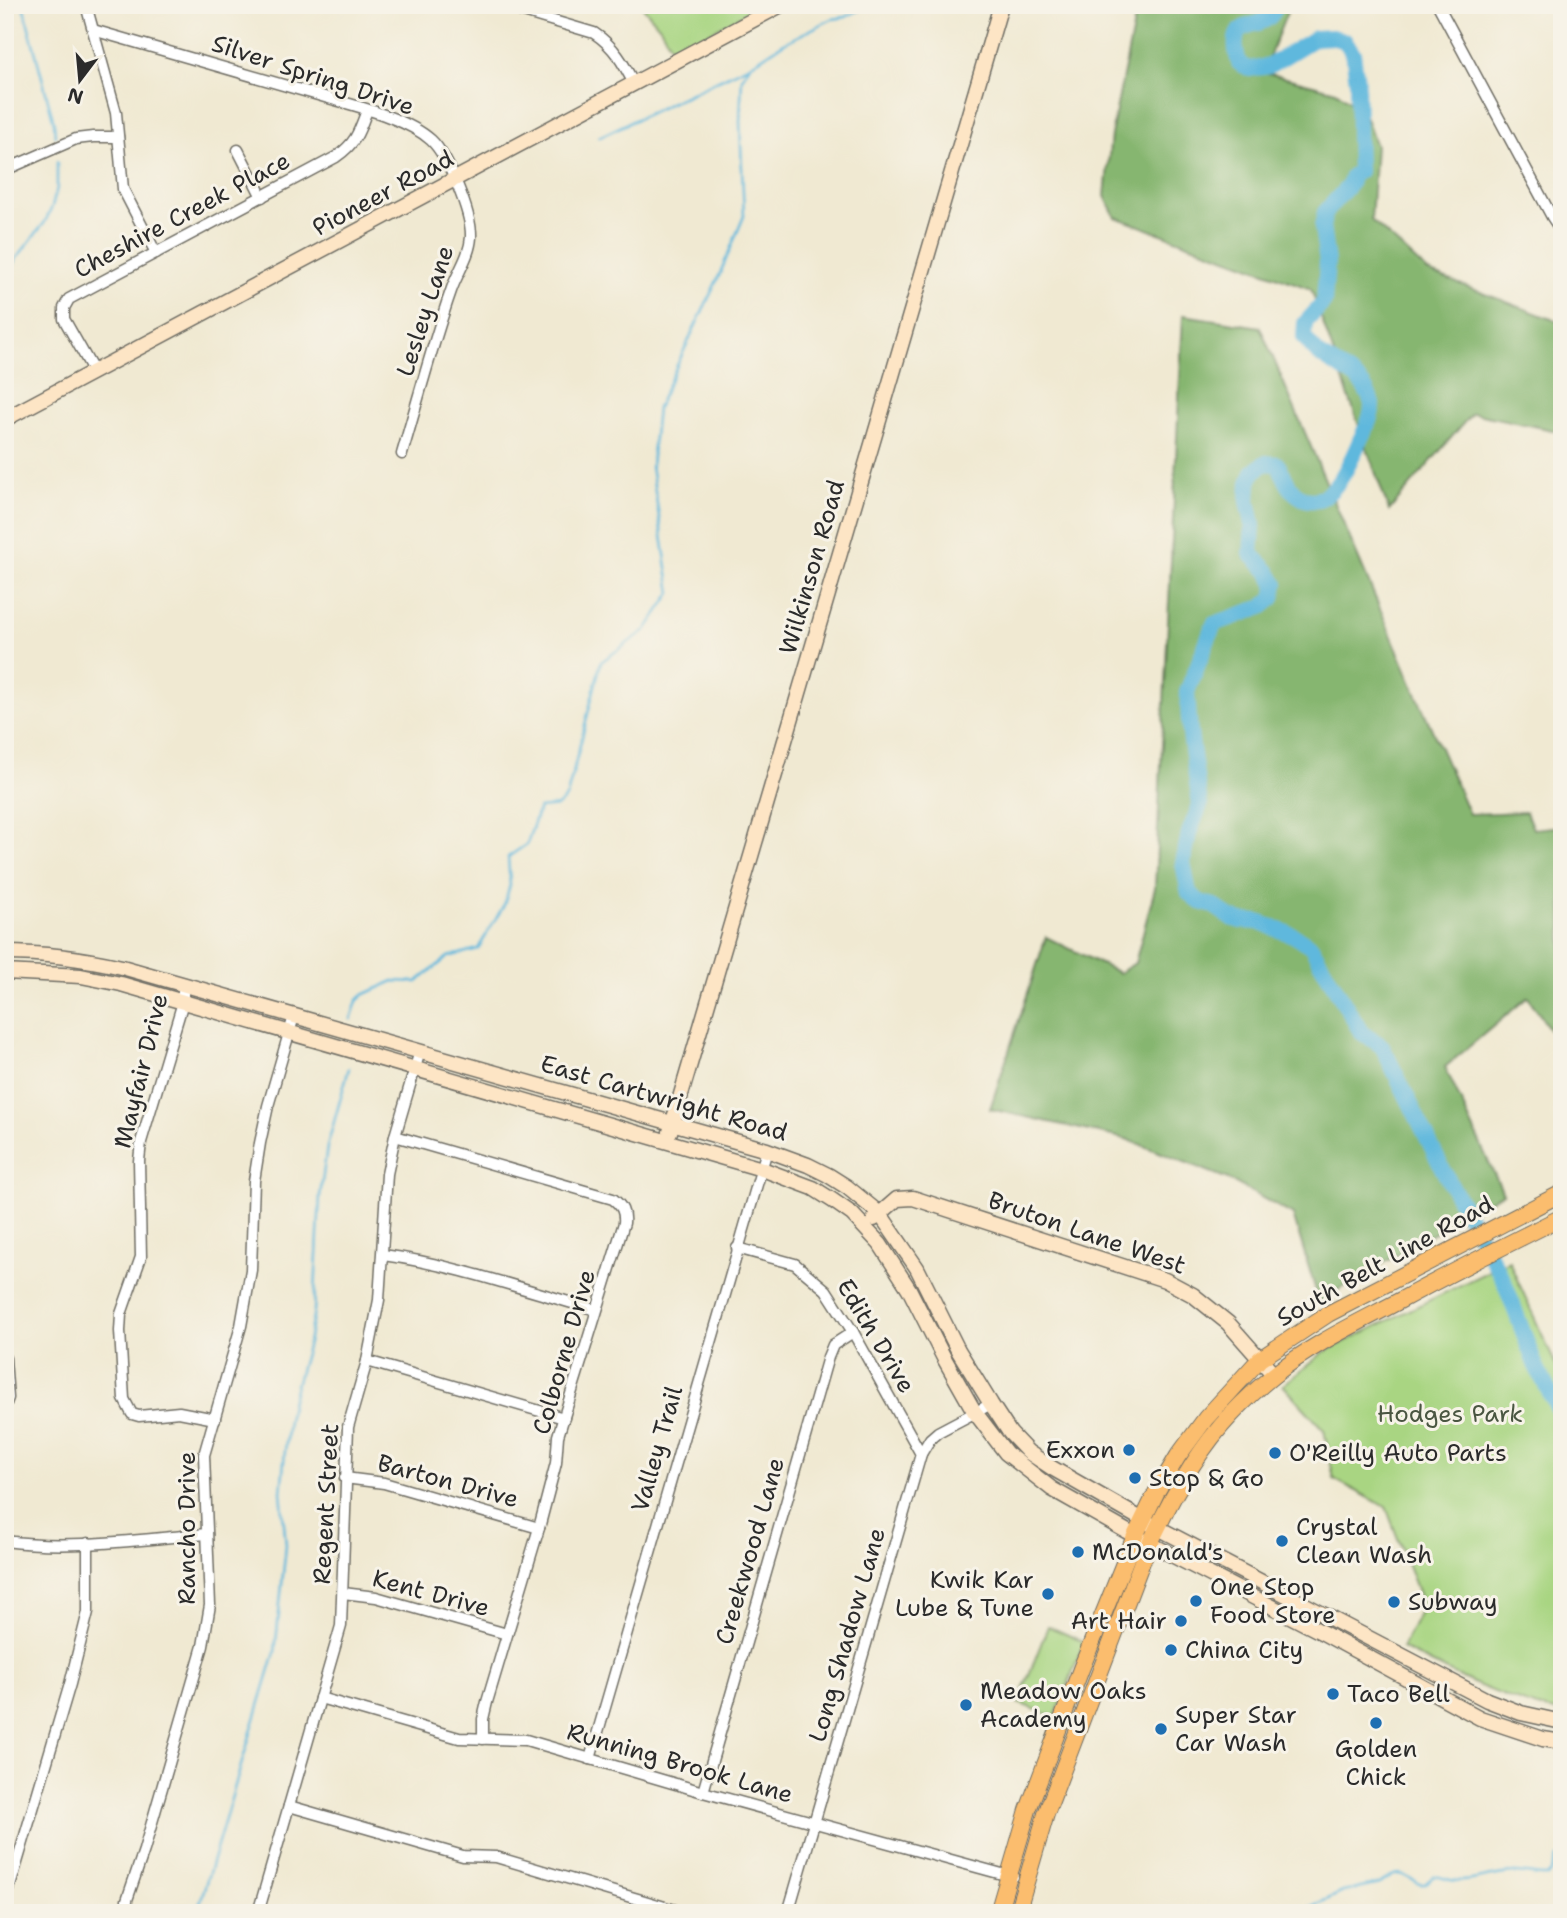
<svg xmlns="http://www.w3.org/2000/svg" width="1567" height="1918" viewBox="0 0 1567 1918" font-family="'Shantell Sans',sans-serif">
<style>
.green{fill:#a9d582;stroke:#6a8056;stroke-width:2}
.forest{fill:#86b670;stroke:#58704e;stroke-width:2}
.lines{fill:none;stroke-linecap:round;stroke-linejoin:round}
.stream{stroke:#5fb8dd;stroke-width:2.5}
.river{stroke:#5fb8dd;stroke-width:16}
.street-casing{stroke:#706e65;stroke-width:13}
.secondary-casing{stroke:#706e65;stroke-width:17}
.primary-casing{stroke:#706e65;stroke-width:18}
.street{stroke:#fff;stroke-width:10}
.secondary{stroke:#fde5c5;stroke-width:14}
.primary{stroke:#fbbd6e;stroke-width:16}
.poi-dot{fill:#1f6fb2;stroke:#f7f3e8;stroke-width:2.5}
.labels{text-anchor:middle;stroke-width:6;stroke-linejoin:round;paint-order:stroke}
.street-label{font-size:24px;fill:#2b2b2b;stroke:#f7f3e8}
.park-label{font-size:24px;fill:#4a5641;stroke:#f7f3e8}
.poi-label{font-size:24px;fill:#2b2b2b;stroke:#f7f3e8;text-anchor:start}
</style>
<rect width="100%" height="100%" fill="#f7f3e8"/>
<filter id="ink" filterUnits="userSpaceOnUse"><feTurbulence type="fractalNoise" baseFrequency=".0143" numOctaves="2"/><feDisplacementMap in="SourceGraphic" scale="14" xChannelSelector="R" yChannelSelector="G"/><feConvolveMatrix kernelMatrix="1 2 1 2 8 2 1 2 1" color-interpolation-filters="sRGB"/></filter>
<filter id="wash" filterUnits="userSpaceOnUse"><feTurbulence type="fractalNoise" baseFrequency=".00686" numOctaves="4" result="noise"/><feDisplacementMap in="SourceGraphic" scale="28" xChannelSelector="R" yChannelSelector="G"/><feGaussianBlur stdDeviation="1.57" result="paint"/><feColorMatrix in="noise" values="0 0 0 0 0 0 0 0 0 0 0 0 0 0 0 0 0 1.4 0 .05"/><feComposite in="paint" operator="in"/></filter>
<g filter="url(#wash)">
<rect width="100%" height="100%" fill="#f0e9d2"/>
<!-- green -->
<g class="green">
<polygon points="641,5 761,5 674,52 660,27"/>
<path d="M1509 1261 1562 1379V1714C1503 1699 1455 1676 1402 1648L1423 1605 1386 1507 1334 1479 1324 1430 1283 1385 1324 1352Z"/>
<polygon points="1048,1626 1084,1642 1055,1717 1018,1703"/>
</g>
<!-- forest -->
<g class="forest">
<polygon points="1124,5 1290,5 1263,72 1336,91 1363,111 1376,146 1371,220 1428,272 1562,323 1562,432 1472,413 1389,511 1311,289 1115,217 1105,196 1111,135 1135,18"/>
<polygon points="1183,315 1260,327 1412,684 1469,814 1526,812 1533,829 1562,826 1562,1048 1528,997 1445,1067 1503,1193 1319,1301 1293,1215 1228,1179 1126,1139 990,1109 1046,937 1119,973 1135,963 1155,888"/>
</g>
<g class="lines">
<!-- stream -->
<g class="stream">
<polyline points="23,5 54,123 55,136"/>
<polyline points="599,137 750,65 784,43 832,19 846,17 869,5"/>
<polyline points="5,277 16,259 45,222 52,207 57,188 57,162"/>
<polyline points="351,1019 357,1001 363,995 394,981 417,982 448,957 478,949 504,905 510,885 508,857 527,844 539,808 558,806 567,796 601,662 646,630 671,593 651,466 657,408 719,276 744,216 740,122 742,78 750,65"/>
<polyline points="197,1913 275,1652 286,1545 281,1492 288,1421 292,1399 308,1343 314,1311 320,1196 327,1147 349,1068"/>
<path d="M1302 1913 1309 1908 1343 1892 1379 1884 1394 1875 1401 1874 1420 1884H1425L1434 1876C1443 1877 1453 1882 1462 1881 1479 1880 1495 1874 1513 1873 1525 1872 1535 1877 1547 1876L1551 1872 1557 1858 1562 1857"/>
</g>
<!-- river -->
<path class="river" d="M1276 5C1268 38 1223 8 1239 63L1249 69 1269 66 1315 38 1332 37 1345 41 1353 53 1357 82 1359 171 1352 176 1350 184 1325 212 1322 227 1327 262 1324 302 1305 323 1304 337C1309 343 1313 349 1319 354 1335 368 1359 373 1368 394 1370 397 1371 401 1372 404 1373 416 1365 430 1360 440 1352 459 1330 514 1301 497 1286 489 1286 475 1277 464L1265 463 1253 472 1249 483 1248 501 1253 524 1251 554 1268 571 1276 584 1273 598 1262 607 1214 624 1187 692 1190 733 1200 805 1189 833 1183 863 1189 893 1200 902 1214 906 1231 918 1241 921 1258 922 1293 935 1311 946 1361 1032 1382 1046 1443 1170 1504 1281 1535 1364 1562 1417"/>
</g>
</g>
<g filter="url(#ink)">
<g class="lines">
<defs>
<g id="street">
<polyline points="86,5 116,113 123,189 156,253"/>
<path d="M500 5 594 33C614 46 624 64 634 84"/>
<polyline points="1438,5 1552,217 1562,232"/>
<path d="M93 30C168 52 243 73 318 95 351 105 406 117 431 140 448 156 472 214 471 237 470 256 457 273 451 291 432 345 418 400 402 454"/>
<polyline points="238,150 262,197"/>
<polyline points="5,170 76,139 93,137 118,137"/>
<path d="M94 372 64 319V308L69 299 336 157C356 143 359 132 367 110"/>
<polyline points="183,985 183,1002 141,1142 139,1161 141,1257 121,1314 120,1331 124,1399 132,1414 139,1416 179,1412 215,1419"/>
<path d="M395 1136 613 1199C622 1206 625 1212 624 1223L558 1436 556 1463 539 1528 487 1702 483 1719V1739"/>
<polyline points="737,1248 795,1264 826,1290 853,1332 921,1454"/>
<path d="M383 1255C453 1264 528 1291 596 1310"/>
<polyline points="5,1358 8,1398 5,1406"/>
<polyline points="367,1361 564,1418"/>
<polyline points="345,1478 384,1483 539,1528"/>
<path d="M5 1541C72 1550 141 1539 207 1534"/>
<polyline points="343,1593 376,1597 507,1634"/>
<polyline points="320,1698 459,1738 526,1740 703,1792 1013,1877"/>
<polyline points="590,1759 767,1150"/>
<polyline points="703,1792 828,1357 833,1345 853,1332"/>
<polyline points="289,1806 463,1856 496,1857 685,1913"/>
<polyline points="5,1903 70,1684 88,1612 88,1543"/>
<polyline points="126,1913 127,1900 144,1850 203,1646 210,1605 204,1455 241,1326 251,1270 254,1181 260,1143 268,1106 294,1016"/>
<polyline points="258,1913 341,1626 348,1427 367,1361 379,1300 387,1174 395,1136 420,1051"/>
<polyline points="788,1913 921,1454 930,1439 938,1432 991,1404"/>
</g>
<g id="secondary">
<polyline points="5,419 781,5"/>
<path d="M5 953C46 953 82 958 122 967L767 1150 808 1165 828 1175 847 1187 880 1214 917 1268 958 1350 991 1404 1010 1433 1028 1452 1052 1468 1143 1520 1487 1700 1521 1713 1562 1722"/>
<polyline points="5,972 81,976 121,984 762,1169 813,1188 832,1200 852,1214 880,1244 909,1289 944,1358 974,1411 1006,1453 1052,1489 1135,1536 1325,1634 1480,1718 1543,1739 1562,1742"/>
<polyline points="670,1132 1001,5"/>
<polyline points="874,1219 897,1199 913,1198 1165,1280 1193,1295 1228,1323 1274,1375"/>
</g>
<g id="primary">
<polyline points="998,1913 1028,1810 1081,1669 1135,1536 1157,1491 1178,1456 1206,1418 1260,1359 1328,1314 1562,1193"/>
<path d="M1017 1913 1046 1814 1143 1559C1165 1509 1193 1455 1231 1415 1244 1401 1259 1387 1274 1375 1312 1344 1358 1323 1401 1300 1454 1271 1508 1244 1562 1217"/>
</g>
</defs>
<!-- street casing -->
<use href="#street" class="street-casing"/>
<!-- secondary casing -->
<use href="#secondary" class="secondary-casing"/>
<!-- primary casing -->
<use href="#primary" class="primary-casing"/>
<!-- street -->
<use href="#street" class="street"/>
<!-- secondary -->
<use href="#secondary" class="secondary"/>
<!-- primary -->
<use href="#primary" class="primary"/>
</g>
</g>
<!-- markers -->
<g class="poi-dot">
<circle cx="1129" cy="1450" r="7"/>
<circle cx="1275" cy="1453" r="7"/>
<circle cx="1135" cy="1478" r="7"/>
<circle cx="1282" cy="1541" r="7"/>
<circle cx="1078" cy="1552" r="7"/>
<circle cx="1048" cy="1594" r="7"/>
<circle cx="1196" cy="1601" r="7"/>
<circle cx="1394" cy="1602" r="7"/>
<circle cx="1181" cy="1621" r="7"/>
<circle cx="1171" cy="1650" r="7"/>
<circle cx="1333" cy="1694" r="7"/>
<circle cx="966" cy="1705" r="7"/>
<circle cx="1376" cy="1723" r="7"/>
<circle cx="1161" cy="1729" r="7"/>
</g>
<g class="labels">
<!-- street labels -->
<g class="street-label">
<text transform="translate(313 75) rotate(18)" y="8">Silver Spring Drive</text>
<text transform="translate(383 193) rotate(-28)" y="8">Pioneer Road</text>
<text transform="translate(182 215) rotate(-28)" y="8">Cheshire Creek Place</text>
<text transform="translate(425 311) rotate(-72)" y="8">Lesley Lane</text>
<text transform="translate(812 567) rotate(-74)" y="8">Wilkinson Road</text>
<text transform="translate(141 1071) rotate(-76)" y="8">Mayfair Drive</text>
<text transform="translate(664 1098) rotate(16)" y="8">East Cartwright Road</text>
<text transform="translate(1087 1233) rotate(19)" y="8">Bruton Lane West</text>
<text transform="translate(1385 1261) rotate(-29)" y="8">South Belt Line Road</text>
<text transform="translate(876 1336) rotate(59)" y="8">Edith Drive</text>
<text transform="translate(564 1352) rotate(-74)" y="8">Colborne Drive</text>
<text transform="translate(657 1449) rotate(-74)" y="8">Valley Trail</text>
<text transform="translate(448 1481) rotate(15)" y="8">Barton Drive</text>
<text transform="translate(326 1504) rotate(-87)" y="8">Regent Street</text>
<text transform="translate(187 1528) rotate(-90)" y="8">Rancho Drive</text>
<text transform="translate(750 1551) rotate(-74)" y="8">Creekwood Lane</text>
<text transform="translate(431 1593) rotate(15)" y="8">Kent Drive</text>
<text transform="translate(847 1635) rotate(-74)" y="8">Long Shadow Lane</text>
<text transform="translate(680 1763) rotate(16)" y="8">Running Brook Lane</text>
</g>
<!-- park labels -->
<g class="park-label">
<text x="1450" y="1422">Hodges Park</text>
</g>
<!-- poi labels -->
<g class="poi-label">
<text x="1115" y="1458" text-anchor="end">Exxon</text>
<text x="1289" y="1461">O'Reilly Auto Parts</text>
<text x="1149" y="1486">Stop &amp; Go</text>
<text x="1296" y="1535">Crystal<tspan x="1296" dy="28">Clean Wash</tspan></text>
<text x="1092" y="1560">McDonald's</text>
<text x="1034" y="1588" text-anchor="end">Kwik Kar<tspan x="1034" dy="28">Lube &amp; Tune</tspan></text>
<text x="1210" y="1595">One Stop<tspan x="1210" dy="28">Food Store</tspan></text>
<text x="1408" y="1610">Subway</text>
<text x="1167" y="1629" text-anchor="end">Art Hair</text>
<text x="1185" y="1658">China City</text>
<text x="980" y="1699">Meadow Oaks<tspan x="980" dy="28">Academy</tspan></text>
<text x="1347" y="1702">Taco Bell</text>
<text x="1175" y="1723">Super Star<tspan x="1175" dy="28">Car Wash</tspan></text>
<text x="1376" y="1757" text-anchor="middle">Golden<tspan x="1376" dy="28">Chick</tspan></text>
</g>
</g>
<!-- margin -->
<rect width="1567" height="1918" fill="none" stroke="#f7f3e8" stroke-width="28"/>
<!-- north arrow -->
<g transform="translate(80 80) rotate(196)" stroke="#f7f3e8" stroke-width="5" paint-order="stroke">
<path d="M0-5L12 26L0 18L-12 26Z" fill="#2b2b2b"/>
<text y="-10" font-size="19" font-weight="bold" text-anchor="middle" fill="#2b2b2b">N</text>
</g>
</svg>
